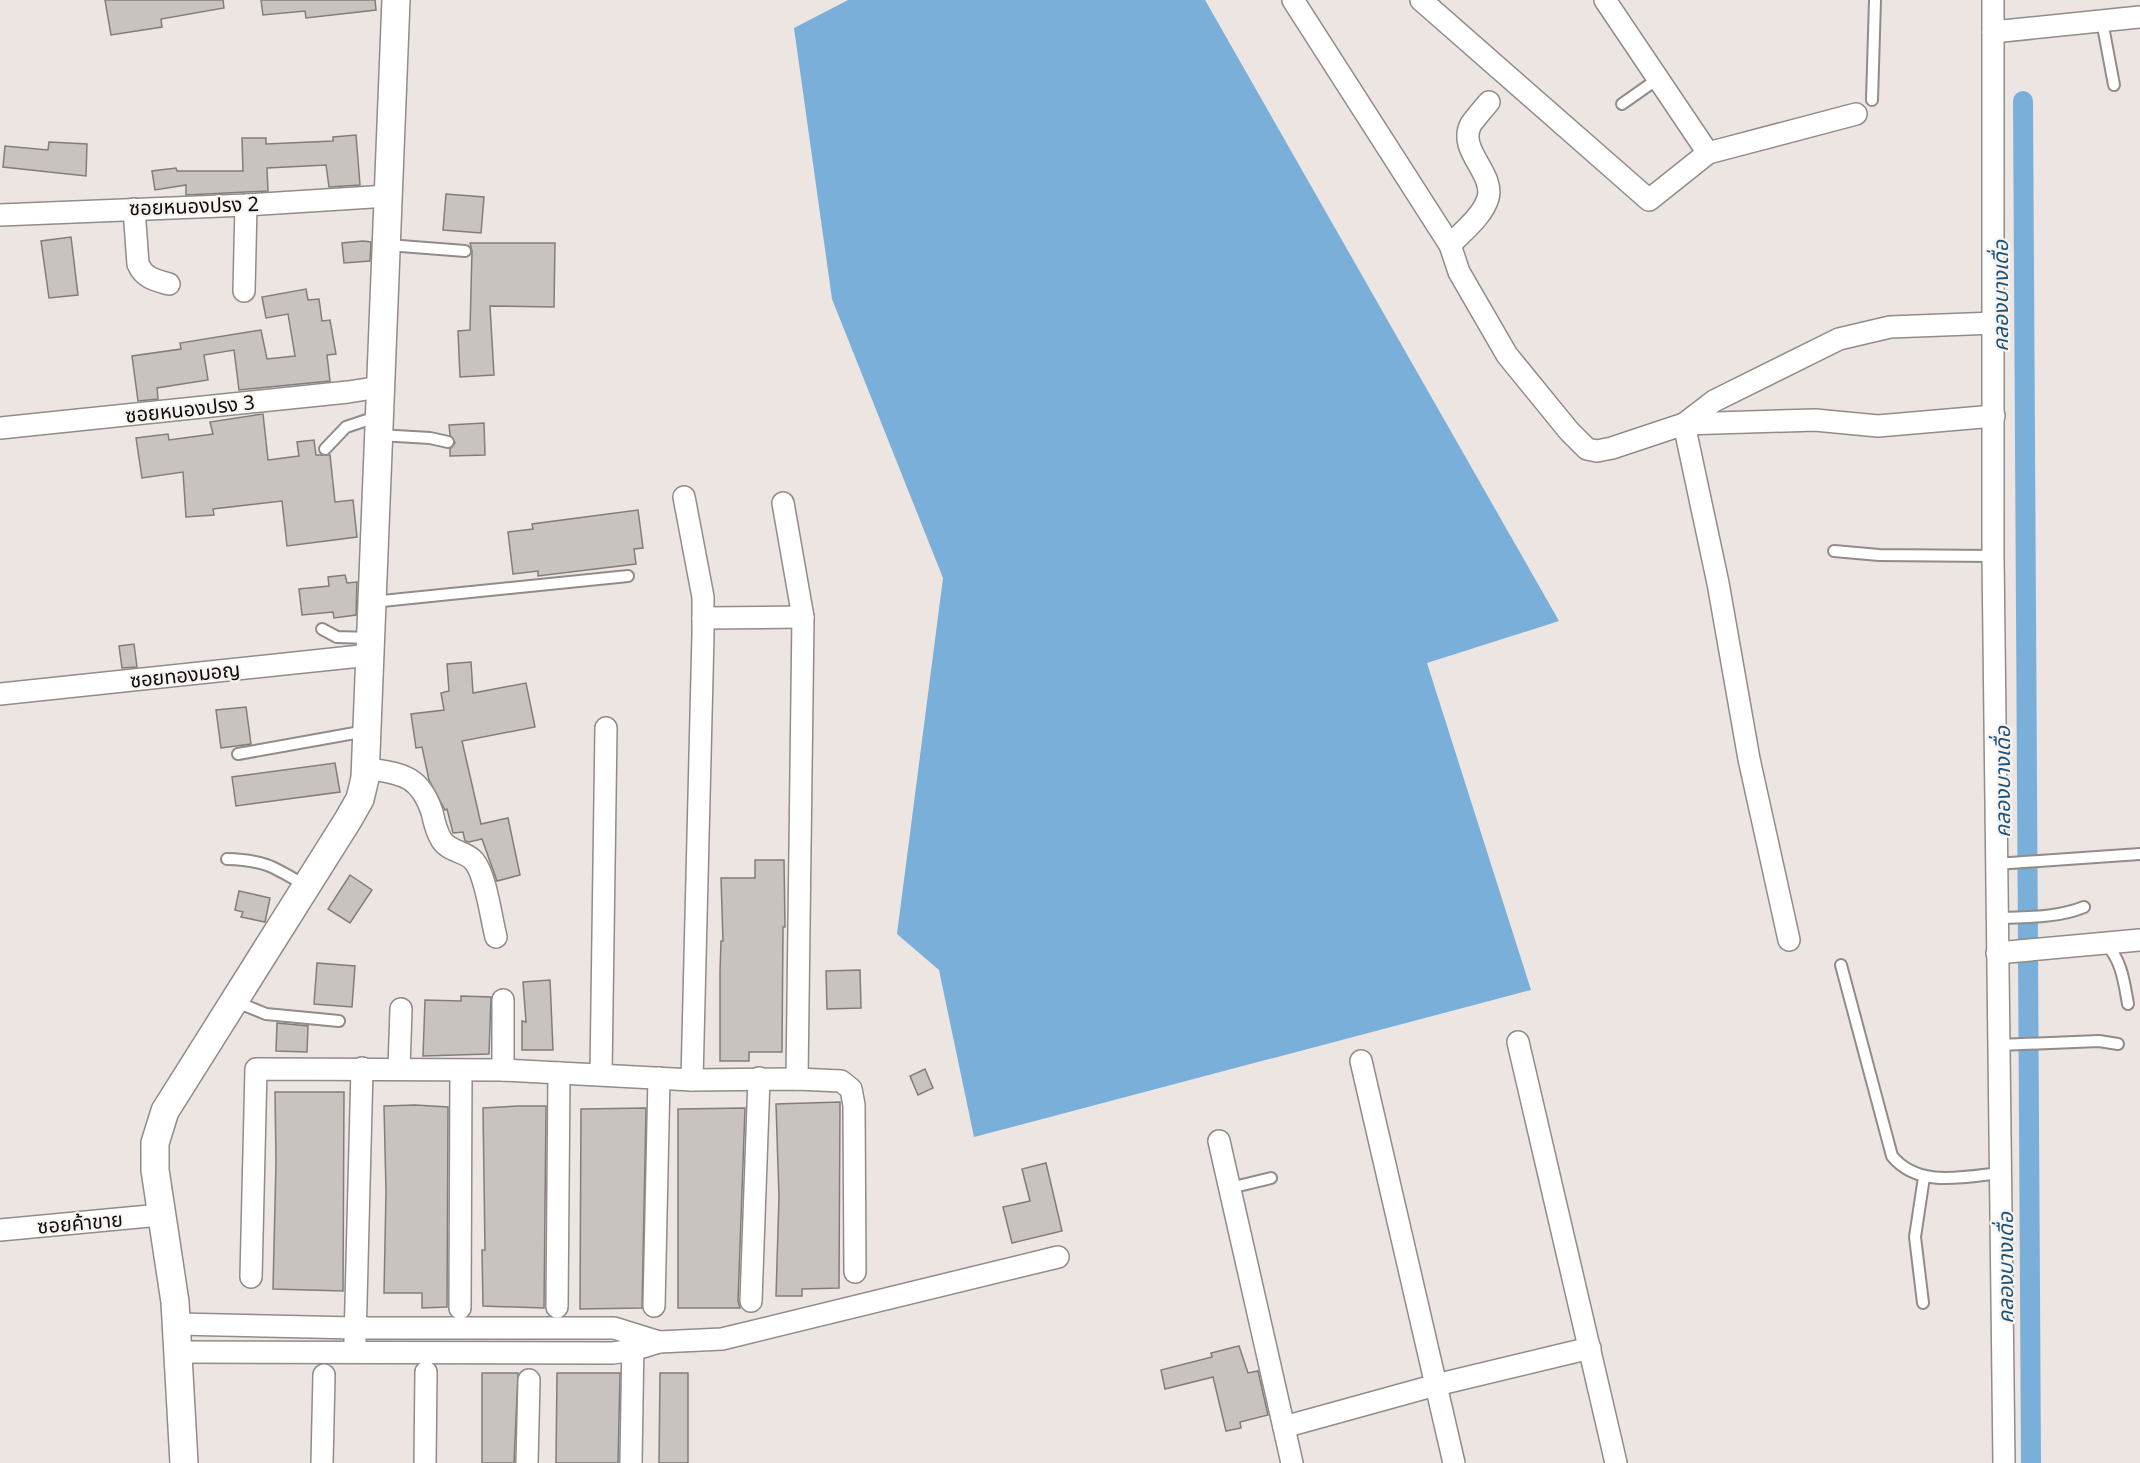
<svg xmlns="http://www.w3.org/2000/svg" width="2140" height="1463" viewBox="0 0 2140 1463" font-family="'Noto Sans','Noto Sans Thai',sans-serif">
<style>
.water{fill:#7aafda}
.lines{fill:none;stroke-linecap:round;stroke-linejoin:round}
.canal{stroke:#7aafda;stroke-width:20}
.building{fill:#c9c3c0;stroke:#837d7a;stroke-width:1.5}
.service-casing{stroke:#918b89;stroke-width:14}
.minor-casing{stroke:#918b89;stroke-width:24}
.tertiary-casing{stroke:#918b89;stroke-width:30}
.service{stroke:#fff;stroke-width:10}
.minor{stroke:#fff;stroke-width:21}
.tertiary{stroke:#fff;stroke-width:27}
.labels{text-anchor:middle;stroke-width:4.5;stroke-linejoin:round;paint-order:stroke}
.street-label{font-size:20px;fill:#0f0d0c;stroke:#f9f3ef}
.water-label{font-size:21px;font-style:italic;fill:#19547e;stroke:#f9f3ef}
</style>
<rect width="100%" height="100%" fill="#ece5e2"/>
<!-- water -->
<polygon class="water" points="848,0 1205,0 1559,621 1427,663 1531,990 974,1137 939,970 897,934 943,578 832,299 794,28"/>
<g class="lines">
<!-- canal -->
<polyline class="canal" points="2023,101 2031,1463"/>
</g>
<!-- building -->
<g class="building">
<polygon points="105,0 223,0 224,8 161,19 162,27 111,35"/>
<polygon points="261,0 375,0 376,10 306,18 305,11 263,15"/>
<polygon points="356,135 360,185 329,187 326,165 267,168 268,191 186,195 186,185 155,190 152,171 176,168 177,171 243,171 242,138 266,138 266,144 333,141 333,137"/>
<polygon points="49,142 87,144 86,176 3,167 5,146 48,150"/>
<polygon points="446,194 484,197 481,233 443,230"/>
<polygon points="71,237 78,295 49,298 41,241"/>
<polygon points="363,241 371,242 370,261 344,263 342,243"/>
<polygon points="470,243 555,243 554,307 490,306 494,375 460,377 458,331 470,330 472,251"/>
<polygon points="306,289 308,300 319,299 322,321 330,320 336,354 327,355 330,381 239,390 234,350 204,355 208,380 157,388 158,399 138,401 132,356 181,349 180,343 261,330 267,359 295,356 288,314 266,318 262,297"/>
<polygon points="263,414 268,460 299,456 297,442 314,440 316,455 330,455 335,502 353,500 357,537 287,546 282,501 213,509 214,515 186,517 183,472 142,478 136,438 168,434 169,440 213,434 210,422"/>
<polygon points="484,423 485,455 450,456 450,449 455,443 450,435 449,425"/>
<polygon points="638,510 643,548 634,549 636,564 538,576 538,571 513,574 508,532 533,529 532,524"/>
<polygon points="345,575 347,583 357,582 356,615 334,618 333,612 302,615 299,589 329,586 328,577"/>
<polygon points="134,644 137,667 122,668 119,646"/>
<polygon points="471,662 473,693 526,683 535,727 462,741 481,824 508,818 520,875 497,881 482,839 469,842 465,841 463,832 453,833 447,809 445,810 429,780 422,747 416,748 411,714 444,710 441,693 449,691 447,664"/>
<polygon points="246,707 251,744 221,748 216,710"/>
<polygon points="335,763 340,792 236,806 232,777"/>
<polygon points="755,860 784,860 785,927 783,927 782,1052 749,1052 749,1061 720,1061 720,972 721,941 723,941 721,878 755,878"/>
<polygon points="350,875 372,890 350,923 328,909"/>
<polygon points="239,891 270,898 265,922 241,917 243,912 235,910"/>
<polygon points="317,963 355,966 352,1007 314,1004"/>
<polygon points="860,970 861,1008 827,1009 826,971"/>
<polygon points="550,980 553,1050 522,1050 522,1021 526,1022 523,982"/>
<polygon points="461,996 491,997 489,1054 423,1056 425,1000 461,1001"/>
<polygon points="277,1023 308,1026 307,1052 276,1051"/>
<polygon points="925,1069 933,1088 918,1095 910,1076"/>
<polygon points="275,1092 344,1092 343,1291 273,1289 276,1161"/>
<polygon points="840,1102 839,1288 802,1289 802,1296 776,1296 779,1197 776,1104"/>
<polygon points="415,1105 448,1107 447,1307 422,1308 422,1293 384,1293 386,1192 384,1106"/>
<polygon points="519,1106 546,1106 544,1308 483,1306 482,1250 485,1250 483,1108"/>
<polygon points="646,1108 642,1308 580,1309 581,1109"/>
<polygon points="745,1108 738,1301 740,1308 678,1308 678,1109"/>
<polygon points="1046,1163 1062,1231 1012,1243 1003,1207 1030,1201 1022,1169"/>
<polygon points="1239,1346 1248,1373 1258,1371 1268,1415 1240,1422 1241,1428 1226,1431 1213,1377 1165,1389 1161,1370 1212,1357 1211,1353"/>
<polygon points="482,1373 518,1373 514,1463 482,1463"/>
<polygon points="557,1373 620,1373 618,1463 556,1463"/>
<polygon points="660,1373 688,1373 688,1463 659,1463"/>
</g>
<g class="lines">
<defs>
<g id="service">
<polyline points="2102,21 2114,85"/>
<polyline points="1872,100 1875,0"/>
<polyline points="1622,104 1659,78"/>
<polyline points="388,245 465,251"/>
<polyline points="379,435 430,438 448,442"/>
<polyline points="325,449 346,427 379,416"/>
<polyline points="1834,551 1879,555 1993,556"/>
<polyline points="372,602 628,576"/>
<polyline points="322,629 337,637 370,638"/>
<polyline points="238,754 366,731"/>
<path d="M227 859C265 860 274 867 306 886"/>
<polyline points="1996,864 2140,854"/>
<path d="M1997 918C2026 917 2057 918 2084 907"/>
<path d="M2106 944C2122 961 2124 982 2128 1004"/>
<path d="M1841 965 1892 1156C1918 1188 1963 1177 2000 1173"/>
<polyline points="234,1001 266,1014 339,1021"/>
<polyline points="1999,1045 2099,1041 2118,1044"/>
<polyline points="1230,1188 1271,1178"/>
<polyline points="1923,1303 1915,1237 1924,1177"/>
</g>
<g id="minor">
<polyline points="1293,0 1450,245 1459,272 1507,355 1569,431 1587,449 1597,451 1612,448 1684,424 1815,420 1878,426 1994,416"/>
<polyline points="1421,0 1649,200 1708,153 1856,114"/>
<polyline points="1605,0 1708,153"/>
<polyline points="1993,0 1993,556 2004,1463"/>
<polyline points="1993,32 2140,17"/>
<path d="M134 209 138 264C144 278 155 280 169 284"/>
<polyline points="0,215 246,205 388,196"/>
<path d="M1450 245C1462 232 1483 216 1488 198 1495 173 1457 150 1471 124 1476 117 1483 109 1489 102"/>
<polyline points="244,291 246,205"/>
<polyline points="0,428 348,392 380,387"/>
<polyline points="684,497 703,597 703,635 692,1080"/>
<polyline points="783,503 803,617 797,1079"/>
<polyline points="703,618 803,617"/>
<polyline points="0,694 370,655"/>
<path d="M365 768C401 774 419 774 432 812 434 821 436 831 441 839 448 852 466 851 474 861 486 875 491 918 496 937"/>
<polyline points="1789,940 1749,759 1718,583 1684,424 1714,401 1839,339 1890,327 1995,323"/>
<polyline points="1997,953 2140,940"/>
<polyline points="1518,1042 1616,1463"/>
<polyline points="1361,1061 1454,1463"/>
<polyline points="399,1069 401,1009"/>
<polyline points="503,1070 503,1000"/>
<polyline points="601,1074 606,728"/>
<polyline points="1219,1141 1292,1463"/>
<polyline points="0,1230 160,1215"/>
<polyline points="251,1277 256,1069 503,1070 692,1080 797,1079 841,1081 851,1089 854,1105 855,1272"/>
<polyline points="751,1301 759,1078"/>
<polyline points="654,1306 659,1078"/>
<polyline points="557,1307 559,1073"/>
<polyline points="460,1308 461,1071"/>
<polyline points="177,1324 355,1328 614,1328 659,1342"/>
<polyline points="355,1341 362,1068"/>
<polyline points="179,1352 613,1353 633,1350 659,1342 722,1339 1058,1257"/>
<polyline points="1284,1427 1436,1385 1590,1348"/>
<polyline points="322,1463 324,1375"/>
<polyline points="425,1463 426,1372"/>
<polyline points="527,1463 529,1380"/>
<polyline points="631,1463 633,1338"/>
</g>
<polyline id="tertiary" points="184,1463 175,1302 155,1170 155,1143 165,1111 348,820 360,799 365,778 396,0"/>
</defs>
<!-- service casing -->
<use href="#service" class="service-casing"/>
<!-- minor casing -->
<use href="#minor" class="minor-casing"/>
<!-- tertiary casing -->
<use href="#tertiary" class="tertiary-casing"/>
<!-- service -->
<use href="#service" class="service"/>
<!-- minor -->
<use href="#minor" class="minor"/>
<!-- tertiary -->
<use href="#tertiary" class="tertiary"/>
</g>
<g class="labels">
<!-- street labels -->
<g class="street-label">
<text transform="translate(194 206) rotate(-2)" y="7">ซอยหนองปรง 2</text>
<text transform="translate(190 409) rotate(-6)" y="7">ซอยหนองปรง 3</text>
<text transform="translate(185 675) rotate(-6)" y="7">ซอยทองมอญ</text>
<text transform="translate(80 1223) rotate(-5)" y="7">ซอยค้าขาย</text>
</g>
<!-- water labels -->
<g class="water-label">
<text transform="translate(2001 296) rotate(-90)" y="7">คลองบางเดื่อ</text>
<text transform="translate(2003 782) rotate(-90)" y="7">คลองบางเดื่อ</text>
<text transform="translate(2006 1268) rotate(-90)" y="7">คลองบางเดื่อ</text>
</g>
</g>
</svg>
